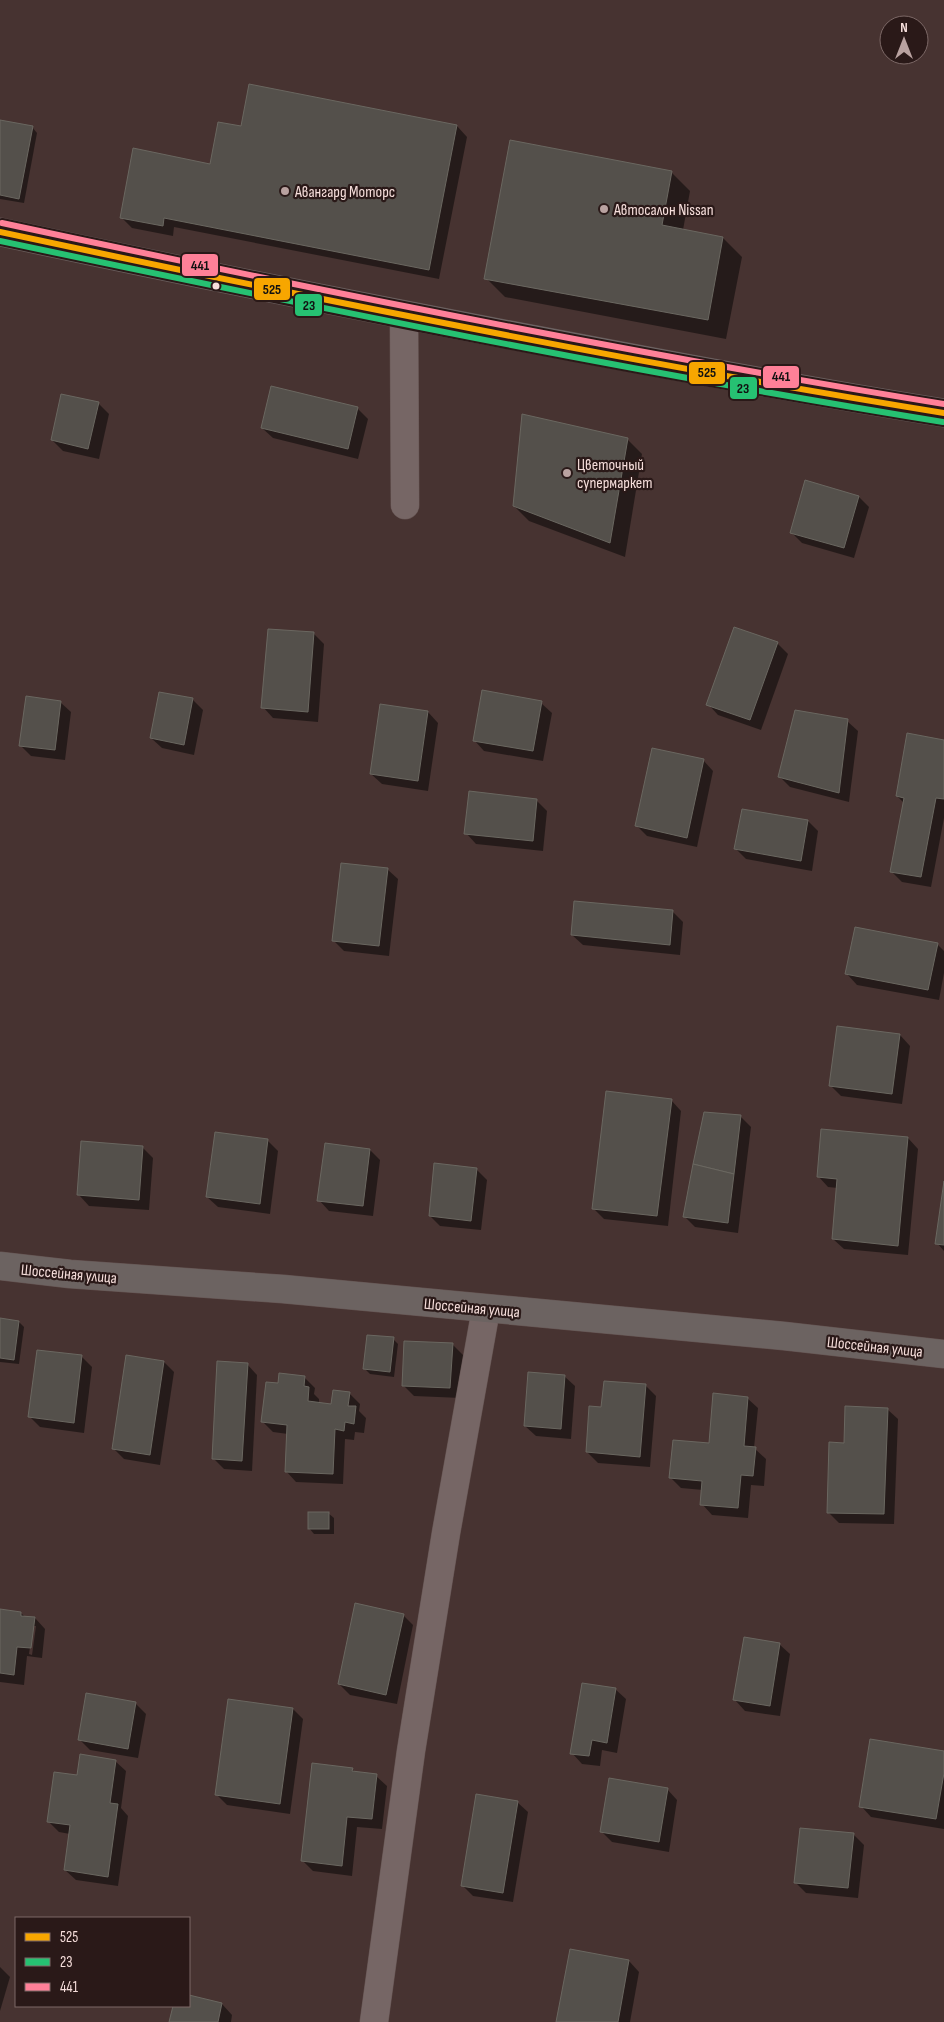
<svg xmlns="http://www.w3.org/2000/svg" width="944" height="2022" viewBox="0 0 944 2022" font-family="'Sofia Sans Condensed',sans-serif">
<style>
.shadow{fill:#0007;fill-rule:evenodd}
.building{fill:#54504b;stroke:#6a6760}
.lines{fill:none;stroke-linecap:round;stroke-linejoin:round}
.street-casing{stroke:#645351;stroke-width:29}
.secondary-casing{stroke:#645351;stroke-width:29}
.primary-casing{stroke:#645351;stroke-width:29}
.street{stroke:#766665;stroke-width:28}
.secondary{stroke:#6c6361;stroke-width:28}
.primary{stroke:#6f6969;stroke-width:28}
.bus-1-casing{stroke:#2a1918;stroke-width:10}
.bus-2-casing{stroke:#2a1918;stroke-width:10}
.bus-3-casing{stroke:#2a1918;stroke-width:10}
.bus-1{stroke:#f7a600;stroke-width:6}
.bus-2{stroke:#26c172;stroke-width:6}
.bus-3{stroke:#ff8098;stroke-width:6}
.poi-dot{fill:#b9a2a0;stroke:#2a1918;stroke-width:2}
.bus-dot{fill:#f6dedb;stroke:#2a1918;stroke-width:2}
.labels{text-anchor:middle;stroke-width:4.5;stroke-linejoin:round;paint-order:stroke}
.poi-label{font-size:16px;fill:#f6dedb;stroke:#2a1918;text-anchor:start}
.street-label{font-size:16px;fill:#f6dedb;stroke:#2a1918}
.line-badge{stroke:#2a1918;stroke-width:2}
.pale-badge-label{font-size:14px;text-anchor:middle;font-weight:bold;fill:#111}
</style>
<rect width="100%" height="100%" fill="#473331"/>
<!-- shadow -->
<g class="shadow">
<polygon points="0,121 32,127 37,133 24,203 0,199"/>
<polygon points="457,126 467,137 439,279 174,227 173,236 132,228 121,217 211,165 242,128"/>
<polygon points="671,172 690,191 683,230 723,238 742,257 726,339 505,297 486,278"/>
<polygon points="98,403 109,414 99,459 63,451 52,440"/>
<polygon points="357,408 368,419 358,459 273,438 262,428"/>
<polygon points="627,439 642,454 625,557 529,521 514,506"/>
<polygon points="859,497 869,507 854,558 802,543 792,533"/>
<polygon points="313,633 324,644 318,722 273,718 263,707"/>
<polygon points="777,643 788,654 761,730 718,715 708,704"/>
<polygon points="192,699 203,710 194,755 162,748 151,738"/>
<polygon points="60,702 71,712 65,760 31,756 20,745"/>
<polygon points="541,703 552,713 543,761 484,751 474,740"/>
<polygon points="428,712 438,723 428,791 382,784 371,774"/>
<polygon points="847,721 858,731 849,802 790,787 780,777"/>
<polygon points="944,742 944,818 931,887 902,882 891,871 904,803 897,796"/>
<polygon points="703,760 713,771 697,847 647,836 637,826"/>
<polygon points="536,800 547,811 543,851 476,844 466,833"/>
<polygon points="808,821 818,831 812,871 746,859 736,849"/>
<polygon points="387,869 398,879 389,956 344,951 334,941"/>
<polygon points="672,911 683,922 680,955 583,945 572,935"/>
<polygon points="937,944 944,951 944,973 939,1000 857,985 847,974"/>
<polygon points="900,1035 910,1046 902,1104 841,1096 830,1085"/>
<polygon points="671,1100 681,1111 668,1226 604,1219 594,1209"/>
<polygon points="740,1116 751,1127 738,1233 695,1227 684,1216"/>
<polygon points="908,1138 918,1149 908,1255 844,1249 833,1239 838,1188 828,1187 818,1176"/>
<polygon points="267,1140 278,1151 270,1214 218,1207 207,1197"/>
<polygon points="142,1147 153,1158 149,1210 89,1206 79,1195"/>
<polygon points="370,1150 380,1160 373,1216 329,1211 319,1200"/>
<polygon points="476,1169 487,1180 481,1230 440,1226 430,1216"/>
<polygon points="944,1190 944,1251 937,1243"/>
<polygon points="0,1320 19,1322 24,1327 19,1364 0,1362"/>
<polygon points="393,1339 398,1344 394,1377 370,1374 364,1368"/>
<polygon points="452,1344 463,1355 461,1398 414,1396 403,1385"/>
<polygon points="82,1357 92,1367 84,1433 40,1427 30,1417"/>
<polygon points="164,1362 174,1372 160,1465 124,1459 114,1449"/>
<polygon points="247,1364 257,1375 252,1471 224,1469 213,1458"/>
<polygon points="564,1376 575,1386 571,1439 536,1436 525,1426"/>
<polygon points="304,1377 315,1388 314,1394 319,1399 319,1404 332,1405 349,1393 360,1404 359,1411 366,1418 364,1433 355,1432 354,1440 345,1439 343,1484 296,1482 286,1471 288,1434 273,1432 263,1422 279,1384"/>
<polygon points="646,1386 656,1396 650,1467 598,1463 587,1452 602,1408"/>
<polygon points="747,1398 758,1408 754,1448 766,1459 764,1486 751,1485 748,1518 712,1515 702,1504 703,1490 681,1488 671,1478 710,1445"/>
<polygon points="887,1409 898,1419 894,1524 839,1523 828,1512 846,1444"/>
<polygon points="328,1513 334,1518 334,1534 314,1534 309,1528"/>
<path d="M0 1611 21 1613 25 1617 35 1618 45 1629 42 1658 27 1656 24 1685 0 1682ZM33 1626H36L32 1655 29 1654Z"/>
<polygon points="403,1615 413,1625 397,1704 350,1695 339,1684"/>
<polygon points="779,1644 790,1654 780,1716 745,1711 735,1700"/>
<polygon points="615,1689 626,1699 617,1753 602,1750 600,1766 582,1764 572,1753"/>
<polygon points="136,1704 146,1714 138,1758 90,1750 79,1739"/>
<polygon points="293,1709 303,1719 290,1814 227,1805 216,1794"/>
<polygon points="944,1753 944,1829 871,1817 861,1806"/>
<polygon points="115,1761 126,1771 121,1808 128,1816 118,1886 76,1880 65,1870 70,1834 59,1832 48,1821 78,1776"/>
<polygon points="352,1769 356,1773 376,1776 387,1786 382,1829 357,1827 352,1876 313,1871 303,1861"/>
<polygon points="667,1789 677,1800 669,1852 612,1842 602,1832"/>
<polygon points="517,1802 528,1812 513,1902 473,1896 462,1885"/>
<polygon points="853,1834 864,1845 858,1898 806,1893 796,1883"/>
<polygon points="629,1961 639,1972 630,2022 558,2022"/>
<polygon points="0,1967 10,1977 0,2011"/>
<polygon points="189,1996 222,2004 232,2015 231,2022 170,2022 174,2006 189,2006"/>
</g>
<!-- building -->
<g class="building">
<polygon points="249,84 457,125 429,270 164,218 163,226 120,218 133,148 210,164 218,122 241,126"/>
<polygon points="0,120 33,126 19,199 0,195"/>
<polygon points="510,140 672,171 662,225 723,237 708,320 484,279"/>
<polygon points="271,386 358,407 348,449 261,428"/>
<polygon points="61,394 99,402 88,449 51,440"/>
<polygon points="522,414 628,438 610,543 513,506"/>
<polygon points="805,480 859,496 844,548 790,533"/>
<polygon points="734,627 778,642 750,720 706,705"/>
<polygon points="268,629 314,632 308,712 261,708"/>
<polygon points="482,690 542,701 533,751 473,741"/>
<polygon points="159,692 193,698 184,745 150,738"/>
<polygon points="26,696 61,701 55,750 19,746"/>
<polygon points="380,704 428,711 418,781 370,774"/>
<polygon points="795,710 848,719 839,793 778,777"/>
<polygon points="907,733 944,740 944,799 936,798 921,877 890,872 904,798 896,796"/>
<polygon points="652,748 704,759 687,838 635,826"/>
<polygon points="469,791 537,799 533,841 464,834"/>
<polygon points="742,809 808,820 801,861 734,849"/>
<polygon points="341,863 388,868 379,946 332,941"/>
<polygon points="574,901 673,910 670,945 571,935"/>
<polygon points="855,927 938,943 928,990 845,974"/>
<polygon points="837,1026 900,1034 892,1094 829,1086"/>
<polygon points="606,1091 672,1099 657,1216 592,1209"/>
<polygon points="704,1112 741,1115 734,1174 693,1164"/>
<polygon points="821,1129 908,1137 898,1246 832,1239 837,1179 817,1177"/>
<polygon points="215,1132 268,1139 260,1204 206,1197"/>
<polygon points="81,1141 143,1146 139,1200 77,1195"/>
<polygon points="325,1143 370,1149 363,1206 317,1201"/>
<polygon points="434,1163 477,1168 471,1221 429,1216"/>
<polygon points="693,1164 734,1174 728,1223 683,1217"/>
<polygon points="944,1181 944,1245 935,1244"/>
<polygon points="0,1318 19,1321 14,1360 0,1358"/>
<polygon points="367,1335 394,1337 390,1372 363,1369"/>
<polygon points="404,1341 453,1343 450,1388 402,1386"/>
<polygon points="37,1350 82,1355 74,1423 28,1417"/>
<polygon points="126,1355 164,1361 150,1455 112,1449"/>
<polygon points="217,1361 248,1363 242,1461 212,1459"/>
<polygon points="528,1372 565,1375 561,1429 524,1426"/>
<polygon points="279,1373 305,1376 304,1386 309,1387 308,1401 331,1404 333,1390 350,1392 348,1406 356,1406 354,1424 345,1422 344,1431 335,1429 333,1474 285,1472 287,1425 261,1422 266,1382 278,1383"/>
<polygon points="604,1381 646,1384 640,1457 586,1452 589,1406 601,1407"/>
<polygon points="713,1393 748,1397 744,1446 756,1447 753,1476 741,1475 738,1508 700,1505 702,1481 669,1478 673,1440 709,1443"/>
<polygon points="845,1406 888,1408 884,1514 827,1513 829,1442 844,1443"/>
<rect x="308" y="1512" width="21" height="17"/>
<polygon points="355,1603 404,1614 386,1695 338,1684"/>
<polygon points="0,1609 21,1612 21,1616 35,1617 31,1648 17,1647 14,1675 0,1673"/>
<polygon points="744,1637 780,1643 770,1706 733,1700"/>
<polygon points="582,1683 616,1688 607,1743 592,1740 589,1756 570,1754"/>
<polygon points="86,1693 136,1702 128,1749 78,1740"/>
<polygon points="228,1699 293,1708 280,1804 215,1795"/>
<polygon points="870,1739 944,1751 944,1773 936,1819 859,1807"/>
<polygon points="80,1754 116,1760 110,1803 118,1804 108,1877 64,1870 70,1825 47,1822 54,1772 77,1775"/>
<polygon points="312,1763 353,1768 352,1771 377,1774 372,1819 347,1817 342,1866 301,1861"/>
<polygon points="609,1778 668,1788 659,1842 600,1832"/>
<polygon points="476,1794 518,1801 503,1893 461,1886"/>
<polygon points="800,1828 854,1833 848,1888 794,1883"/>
<polygon points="570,1949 629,1960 618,2022 556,2022"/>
<polygon points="189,1995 222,2003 218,2022 169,2022 173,2006 189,2006"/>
</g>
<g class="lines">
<defs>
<g id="street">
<polyline points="404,315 405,505"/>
<polyline points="374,2022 411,1751 446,1533 486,1309"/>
</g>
<polyline id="secondary" points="0,1266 70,1274 283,1289 784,1336 944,1354"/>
<path id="primary" d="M0 232C187 272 375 310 564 345 690 369 817 393 944 413"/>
</defs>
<!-- street casing -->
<use href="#street" class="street-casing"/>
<!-- secondary casing -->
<use href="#secondary" class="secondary-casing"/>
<!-- primary casing -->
<use href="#primary" class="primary-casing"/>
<!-- street -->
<use href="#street" class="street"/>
<!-- secondary -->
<use href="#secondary" class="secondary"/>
<!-- primary -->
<use href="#primary" class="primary"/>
<defs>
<path id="bus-1" d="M0 232C313 299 628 362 944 413"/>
<path id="bus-2" d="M0 241C313 307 627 371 943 422"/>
<path id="bus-3" d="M2 223C314 290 628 353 944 404"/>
</defs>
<!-- bus-1 casing -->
<use href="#bus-1" class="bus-1-casing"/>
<!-- bus-2 casing -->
<use href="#bus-2" class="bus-2-casing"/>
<!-- bus-3 casing -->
<use href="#bus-3" class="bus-3-casing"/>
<!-- bus-1 -->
<use href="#bus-1" class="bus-1"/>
<!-- bus-2 -->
<use href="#bus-2" class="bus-2"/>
<!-- bus-3 -->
<use href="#bus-3" class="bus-3"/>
</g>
<!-- markers -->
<g class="poi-dot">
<circle cx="285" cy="191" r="5"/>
<circle cx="604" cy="209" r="5"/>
<circle cx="567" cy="473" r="5"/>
</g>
<circle class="bus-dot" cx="216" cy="286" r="4.5"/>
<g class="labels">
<!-- poi labels -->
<g class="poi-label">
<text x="295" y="197">Авангард Моторс</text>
<text x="614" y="215">Автосалон Nissan</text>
<text x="577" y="470">Цветочный<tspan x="577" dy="18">супермаркет</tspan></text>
</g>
<!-- street labels -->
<g class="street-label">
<text transform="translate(69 1273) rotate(5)" y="6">Шоссейная улица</text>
<text transform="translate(472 1307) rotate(5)" y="6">Шоссейная улица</text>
<text transform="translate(875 1346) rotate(6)" y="6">Шоссейная улица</text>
</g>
</g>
<g class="line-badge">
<rect x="181" y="253" width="38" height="24" rx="5" fill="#ff8098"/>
<rect x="253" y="277" width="38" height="24" rx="5" fill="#f7a600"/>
<rect x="294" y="293" width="29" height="24" rx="5" fill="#26c172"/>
<rect x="688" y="361" width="38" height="24" rx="5" fill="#f7a600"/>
<rect x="762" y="365" width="38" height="24" rx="5" fill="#ff8098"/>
<rect x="729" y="376" width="29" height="24" rx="5" fill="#26c172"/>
</g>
<g class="pale-badge-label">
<text x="200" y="270">441</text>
<text x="272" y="294">525</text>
<text x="309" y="310">23</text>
<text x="707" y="377">525</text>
<text x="781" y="381">441</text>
<text x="743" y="393">23</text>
</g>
<!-- legend -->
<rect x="15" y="1917" width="175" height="90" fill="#2a1918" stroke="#7c6866"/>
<rect x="25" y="1933" width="25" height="8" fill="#f7a600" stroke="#7c6866"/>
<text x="60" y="1942" font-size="15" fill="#f6dedb">525</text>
<rect x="25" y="1958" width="25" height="8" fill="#26c172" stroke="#7c6866"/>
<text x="60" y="1967" font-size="15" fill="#f6dedb">23</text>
<rect x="25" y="1983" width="25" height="8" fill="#ff8098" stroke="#7c6866"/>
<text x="60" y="1992" font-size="15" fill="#f6dedb">441</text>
<!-- north arrow -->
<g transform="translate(904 40)"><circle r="24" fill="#2a1918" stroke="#7c6866"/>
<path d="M0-4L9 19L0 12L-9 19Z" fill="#b9a2a0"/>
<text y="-8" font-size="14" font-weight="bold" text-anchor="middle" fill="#f6dedb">N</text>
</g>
</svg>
